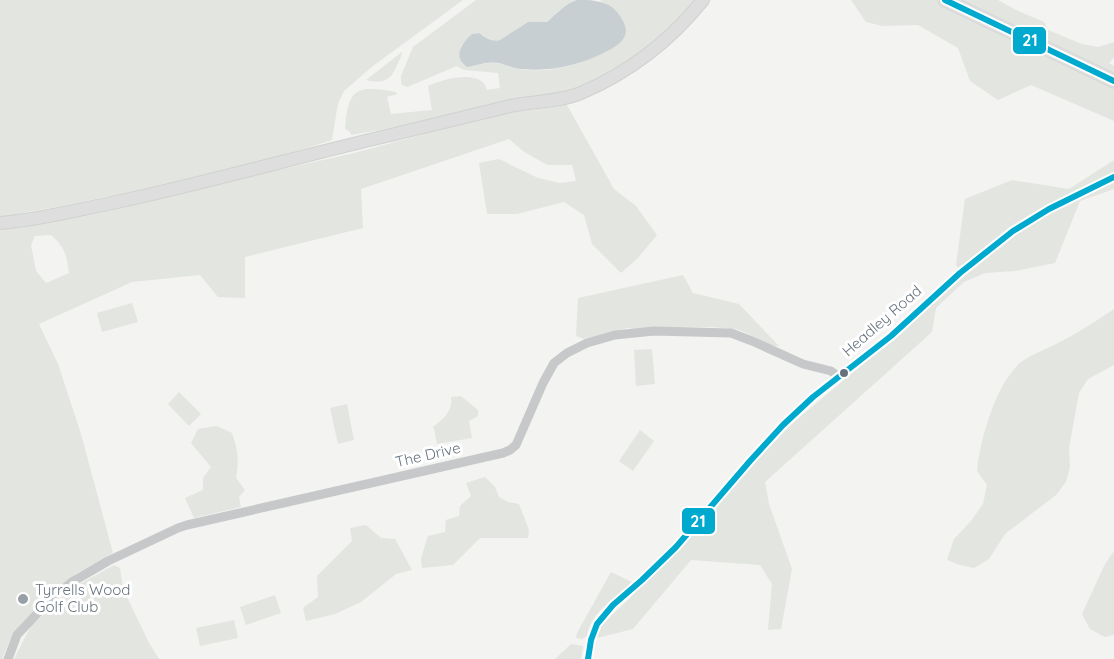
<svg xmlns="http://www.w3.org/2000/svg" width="1114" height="659" viewBox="0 0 1114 659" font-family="Quicksand,sans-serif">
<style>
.green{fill:#e2e5e0;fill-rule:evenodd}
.water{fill:#c8cfd2}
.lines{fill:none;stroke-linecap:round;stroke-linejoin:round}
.major-casing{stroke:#d0d1d1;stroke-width:14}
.highway-casing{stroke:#d0d1d1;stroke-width:15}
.minor{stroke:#c7c8c9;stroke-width:9}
.major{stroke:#dddedd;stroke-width:12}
.highway{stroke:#dddedd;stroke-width:14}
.bus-1-casing{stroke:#fff;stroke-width:10}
.bus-1{stroke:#00a9ce;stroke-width:6}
.bus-dot{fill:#66737e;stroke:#fff;stroke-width:2}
.poi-dot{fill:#97a0a6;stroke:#fff;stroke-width:2}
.labels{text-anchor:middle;stroke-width:6;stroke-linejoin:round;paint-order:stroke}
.street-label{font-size:15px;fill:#66737e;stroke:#fff}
.poi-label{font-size:15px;fill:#66737e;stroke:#fff;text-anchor:start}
.line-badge{stroke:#fff;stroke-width:2}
.badge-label{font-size:16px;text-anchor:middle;font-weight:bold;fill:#fff}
</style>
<rect width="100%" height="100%" fill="#f3f3f1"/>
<!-- green -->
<g class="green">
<path d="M0 0H463L373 66 344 91 339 101 337 109 332 140C287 155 240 166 194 177 135 191 77 204 17 214L20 228 354 153 503 113 555 107 567 105 614 189 636 206 657 235 638 258 621 273 592 244 584 215 564 202 517 214H487L479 163 499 159 538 178 560 183 576 181 572 165H547L523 151 509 139 361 189 363 228 245 257V298L218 297 200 275 132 282 39 324 58 364 81 434 113 553 77 573 54 591 10 640 2 659H0ZM51 235C65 247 67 256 69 273L46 283 36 271 31 245 35 236Z"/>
<path d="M476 0H577C565 4 556 13 547 22H528L500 40C491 42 486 38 479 33L472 34 461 47 462 63 465 66C474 66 483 63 492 63 503 62 514 69 525 70 555 72 580 65 606 51 616 44 626 41 626 28L600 0H598H697L670 31 630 60 609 75 565 94 409 125 351 135 350 132 345 129C348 87 357 85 396 92L397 94 387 97 391 114 432 110 428 86C443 79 482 68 487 90L500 88 498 73 464 70 457 66 407 87 402 85 401 81V76L413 47Z"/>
<polygon points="851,0 936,0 1114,86 1114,121 1031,85 998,100 970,81 958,48 918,25 883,26 866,22"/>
<polygon points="958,0 998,0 1016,10 1044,22 1048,30 1082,44 1098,47 1114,42 1114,57 1109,63 1114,66 1114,75"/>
<path d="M402 52V54C393 74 391 86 366 80Z"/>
<polygon points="1114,160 1114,173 1074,191 1078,197 1114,183 1114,189 1080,201 1055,263 1015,271 985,273 964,282 936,308 932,332 765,482 769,504 792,569 781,629 768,630 772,584 760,565 691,560 633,629 597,638 600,626 627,601 747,469 794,422 894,338 963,275 956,265 965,199 1012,180 1069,189"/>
<polygon points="683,275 693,293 739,304 779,346 769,346 749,334 736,329 710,327 637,329 627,328 584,339 576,336 578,298"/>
<polygon points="132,303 138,322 102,332 97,313"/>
<path d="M1114 309V365L1088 379 1079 393 1069 448 1070 467 1066 482 1056 495 1005 534 989 559 974 568 960 565 947 560 954 539 971 521 983 504 987 485 977 471C980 440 996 383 1021 362 1032 354 1047 349 1058 343 1078 333 1096 321 1114 309Z"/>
<polygon points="652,349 655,384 636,386 634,350"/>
<polygon points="179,392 201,414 189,426 168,404"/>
<path d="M461 396 478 410V416L469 421 472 438 437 444 434 428H432C443 419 453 412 451 397Z"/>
<polygon points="347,404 354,440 338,444 330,408"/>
<path d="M217 426 232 433C238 451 239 460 236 478L245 490 239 497 241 507 194 518 185 498 203 490V478L211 467 191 443 198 429Z"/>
<polygon points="640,430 654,441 633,471 619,461"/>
<polygon points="485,477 495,487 499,497 508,502 519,504 529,530 528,538 480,538 453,565 422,568 421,558 428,536 445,532 446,520 459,516 460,506 471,496 466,483"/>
<polygon points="366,525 381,538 395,539 412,570 396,574 361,602 335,614 306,621 303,608 318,597 317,576 352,541 350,528"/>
<polygon points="1114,551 1114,635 1105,637 1090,629 1082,614 1105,564"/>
<polygon points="114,565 120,568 123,589 149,643 159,659 14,659 31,626 71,589"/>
<path d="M611 572 634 583C616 597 590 612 587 636L582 639 576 638 577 633Z"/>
<polygon points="275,595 281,613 246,625 240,607"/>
<polygon points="234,620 238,638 200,646 196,628"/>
<polygon points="571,644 583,646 581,659 555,659"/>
</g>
<!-- water -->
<path class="water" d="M577 0C591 0 600 0 612 7 618 12 625 22 626 30 626 40 617 46 609 50 582 65 552 72 521 69 513 68 507 65 499 63 489 61 477 65 467 67 452 57 462 43 472 34L479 33C486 38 491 42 500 40L528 22H547C557 13 565 4 577 0Z"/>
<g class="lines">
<defs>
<path id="major" d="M0 223C36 220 72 211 107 204 204 184 299 156 395 134 433 125 472 115 510 106 534 101 559 102 581 93 630 72 670 41 703 0"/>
<polyline id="highway" points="945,0 1114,81"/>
</defs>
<!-- major casing -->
<use href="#major" class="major-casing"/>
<!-- highway casing -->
<use href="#highway" class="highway-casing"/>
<!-- minor -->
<g class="minor">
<polyline points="8,659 17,635 51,599 72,582 108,561 178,528 187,525 503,453 510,450 516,445 543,383 554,363 567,353 587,343 615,335 654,331 731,333 752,341 803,364 831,371 839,377"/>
<polyline points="588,659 591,640 597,624 613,605 642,580 676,547 750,461 783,425 813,397 891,336 960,273 1013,231 1049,209 1114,177"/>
</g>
<!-- major -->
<use href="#major" class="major"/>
<!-- highway -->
<use href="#highway" class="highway"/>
<defs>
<g id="bus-1">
<polyline points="945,0 1114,81"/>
<polyline points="588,659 591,640 597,624 613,605 642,580 676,547 750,461 783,425 813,397 891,336 960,273 1013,231 1049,209 1114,177"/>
</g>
</defs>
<!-- bus-1 casing -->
<use href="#bus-1" class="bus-1-casing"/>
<!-- bus-1 -->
<use href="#bus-1" class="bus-1"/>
</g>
<!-- markers -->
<circle class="bus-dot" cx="844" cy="373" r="5"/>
<circle class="poi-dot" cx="23" cy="599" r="6"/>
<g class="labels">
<!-- street labels -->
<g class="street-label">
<text transform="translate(882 321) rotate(-41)" y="5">Headley Road</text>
<text transform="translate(428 455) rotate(-13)" y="5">The Drive</text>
</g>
<!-- poi labels -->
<g class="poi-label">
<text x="35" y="595">Tyrrells Wood<tspan x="35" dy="17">Golf Club</tspan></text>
</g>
</g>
<g class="line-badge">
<rect x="1012" y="26" width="35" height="29" rx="6" fill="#00a9ce"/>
<rect x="681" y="507" width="35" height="28" rx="6" fill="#00a9ce"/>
</g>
<g class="badge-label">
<text x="1030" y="46">21</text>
<text x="698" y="527">21</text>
</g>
</svg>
